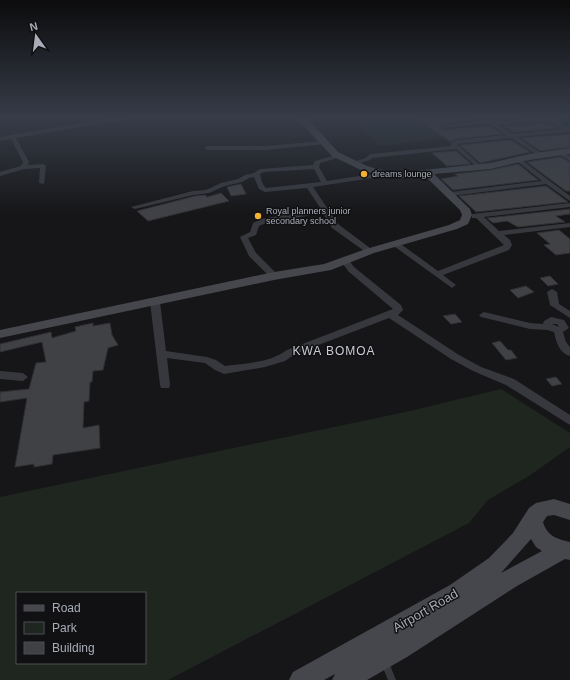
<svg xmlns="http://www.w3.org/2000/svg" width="570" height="680" viewBox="0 0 570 680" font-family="Arial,sans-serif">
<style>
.green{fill:#1e261f;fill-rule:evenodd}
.building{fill:#404145;stroke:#303034}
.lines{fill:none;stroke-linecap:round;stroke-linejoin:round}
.lane{fill:#37383d;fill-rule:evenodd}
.street{fill:#37383d;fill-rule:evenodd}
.secondary{fill:#45474d;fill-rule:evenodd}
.poi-dot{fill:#f2b134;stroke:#111113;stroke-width:1.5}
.labels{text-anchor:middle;stroke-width:3;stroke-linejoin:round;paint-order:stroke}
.far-poi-label{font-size:9px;fill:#a8adb8;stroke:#111113;text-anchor:start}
.neighbourhood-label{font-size:12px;letter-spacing:1px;fill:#c9ccd4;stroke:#111113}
.near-street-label{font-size:13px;fill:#a8adb8;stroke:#111113}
</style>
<rect width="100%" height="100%" fill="#161618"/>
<!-- green -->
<g class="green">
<polygon points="353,118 431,118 452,134 442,136 444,138 379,146"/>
<path d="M501 389 570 433V447L529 476 488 500 469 523 168 680H0V497L410 411ZM17 593H145V663H17Z"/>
</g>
<!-- building -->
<g class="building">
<polygon points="416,118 469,118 472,120 442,124 438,127 440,130 490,126 502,134 455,139 451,142"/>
<polygon points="548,123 557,128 513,132 504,126"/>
<polygon points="570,134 570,147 540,151 522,138"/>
<polygon points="511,140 530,152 480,163 460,145"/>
<polygon points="456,151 471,164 447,166 432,153"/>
<polygon points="560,157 570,162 570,191 566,191 527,162"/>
<polygon points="518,164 538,180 453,190 441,179 458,176 455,174 490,170"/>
<polygon points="241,184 246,194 231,196 227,187"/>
<polygon points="546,186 568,202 476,212 459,196"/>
<polygon points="221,193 229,201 148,221 137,211 195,196 205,195 207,197"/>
<polygon points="570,209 570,214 556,216 565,222 518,227 507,221 493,223 487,218"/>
<polygon points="559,230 570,239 570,253 556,255 544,245 550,244 537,233"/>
<polygon points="550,276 558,284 548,286 540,278"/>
<polygon points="526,286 534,292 518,298 510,290"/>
<polygon points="455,314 462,322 451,324 443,316"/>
<polygon points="93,323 93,326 110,323 112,335 118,345 108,348 103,370 93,371 92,382 90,382 89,401 84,402 83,428 99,425 100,448 53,455 52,464 34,467 34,464 15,467 27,398 0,402 0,392 29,389 36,363 46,362 42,342 0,352 0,344 51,332 52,338 76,331 75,327"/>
<polygon points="500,341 508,350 511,350 517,358 506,360 492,343"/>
<polygon points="556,377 562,384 552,386 546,379"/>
</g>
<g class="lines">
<!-- lane -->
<polygon class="lane" points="385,659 388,660 396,680 388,680 381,663 382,660"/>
<!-- street -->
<g class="street">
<polygon points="111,118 135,118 16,138 29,162 28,165 43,164 46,166 44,184 39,183 40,168 24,169 0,176 0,172 21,166 23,162 11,139 0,141 0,137"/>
<path d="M538 118H552L570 128V132L518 137 542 154 543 155 540 157 511 138 457 144 480 165V167L478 168 456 149 372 158 370 160 353 165 350 163 366 158 370 154 452 146 451 144 455 140 506 135 490 124 440 128 439 127 442 125 491 120 495 122ZM548 121 562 129 513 134 499 125Z"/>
<polygon points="323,141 326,143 325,144 266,150 207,150 204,148 207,146 266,146"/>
<polygon points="556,151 560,151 570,156 570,161 556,153"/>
<path d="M339 154 342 156 341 157 320 163 319 167 327 181 385 172 388 174 385 176 313 187 338 224 374 251 373 253H367L332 228 323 213 266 223 259 226 256 235 248 238 256 253 277 274 278 276 277 278H271L249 256 240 237 250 232 253 223 261 219 321 209 307 188 265 192 259 189 254 177 249 178 242 182 225 186 209 193 193 195 135 209 131 207 193 191 206 190 221 183 238 179 245 175 254 173 260 169 313 165 315 161ZM314 169 321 182 266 188C262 184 261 179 260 174L264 172Z"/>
<polygon points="519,158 570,196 570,201 546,184 451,196 447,194 451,192 542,181 517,161 517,159"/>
<polygon points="570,203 570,207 484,217 499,231 570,223 570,227 504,235 510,240 512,245 509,250 443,275 456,285 452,288 391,244 392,242 398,242 438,271 504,245 476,218 472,218 472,214"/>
<path d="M345 258 348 259 354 267 401 305 403 310 398 315 459 355 481 367 514 379 570 415V425L506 385 473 371 451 359 389 318 295 354 285 361 265 367 224 374 215 370 205 363 167 358 170 385 169 388H161L160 385 150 302 152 300H158L160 302 166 351 207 357 216 360 225 366C247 363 269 363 287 350L393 309 348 271 341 261Z"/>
<polygon points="552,289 557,292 559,304 570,311 570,318 550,305 547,292"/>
<path d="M484 312 530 323 543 324 544 321 551 317 564 320 569 328 563 332 566 342 570 347V356C560 354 556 342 554 332L547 330 530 329 481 317 479 315ZM552 324H557L559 327Z"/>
<polygon points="0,371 23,373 28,377 23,381 0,379"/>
</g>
<!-- secondary -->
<g class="secondary">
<polygon points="296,118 306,118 310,121 338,152 367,166 385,171 405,172 490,163 529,154 570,148 570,154 529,160 490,169 434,174 470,209 472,215 468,224 457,229 374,253 331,270 274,280 0,338 0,330 274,272 324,264 366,249 449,225 460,220 462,215 460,210 424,175 405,178 385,177 361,170 332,156"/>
<path d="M554 499 570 504V520L554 515 547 516 543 522C547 536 557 539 570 542V560L565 559 517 586 407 657 367 680H332L335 674 324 680H289L293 672 450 585 489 558 513 533 529 508 536 503ZM531 539 536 547 542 551 501 573Z"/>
</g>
</g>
<!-- sky -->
<linearGradient id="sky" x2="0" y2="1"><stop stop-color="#0c0c0d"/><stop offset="0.55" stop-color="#363c48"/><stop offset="1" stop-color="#363c48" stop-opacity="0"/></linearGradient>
<rect width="570" height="214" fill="url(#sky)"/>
<!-- markers -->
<g class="poi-dot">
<circle cx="364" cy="174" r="4"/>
<circle cx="258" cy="216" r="4"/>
</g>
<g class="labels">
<!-- far-poi labels -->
<g class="far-poi-label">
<text x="372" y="177">dreams lounge</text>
<text x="266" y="214">Royal planners junior<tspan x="266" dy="10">secondary school</tspan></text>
</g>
<!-- neighbourhood labels -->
<g class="neighbourhood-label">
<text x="334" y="355">KWA BOMOA</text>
</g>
<!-- near-street labels -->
<g class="near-street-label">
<text transform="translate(425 610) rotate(-30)" y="5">Airport Road</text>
</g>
</g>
<!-- legend -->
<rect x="16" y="592" width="130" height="72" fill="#111113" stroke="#4d4f55"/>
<rect x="24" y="605" width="20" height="6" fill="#45474d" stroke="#4d4f55"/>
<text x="52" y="612" font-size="12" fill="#a8adb8">Road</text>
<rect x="24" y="622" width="20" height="12" fill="#1e261f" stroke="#4d4f55"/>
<text x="52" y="632" font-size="12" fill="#a8adb8">Park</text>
<rect x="24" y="642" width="20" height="12" fill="#404145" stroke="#4d4f55"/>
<text x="52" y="652" font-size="12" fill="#a8adb8">Building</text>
<!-- north arrow -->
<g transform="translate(36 36) rotate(346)" stroke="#111113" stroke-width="3" paint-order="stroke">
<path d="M0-3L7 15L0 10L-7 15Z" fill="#a8adb8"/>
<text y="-6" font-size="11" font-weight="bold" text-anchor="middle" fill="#a8adb8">N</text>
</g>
</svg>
